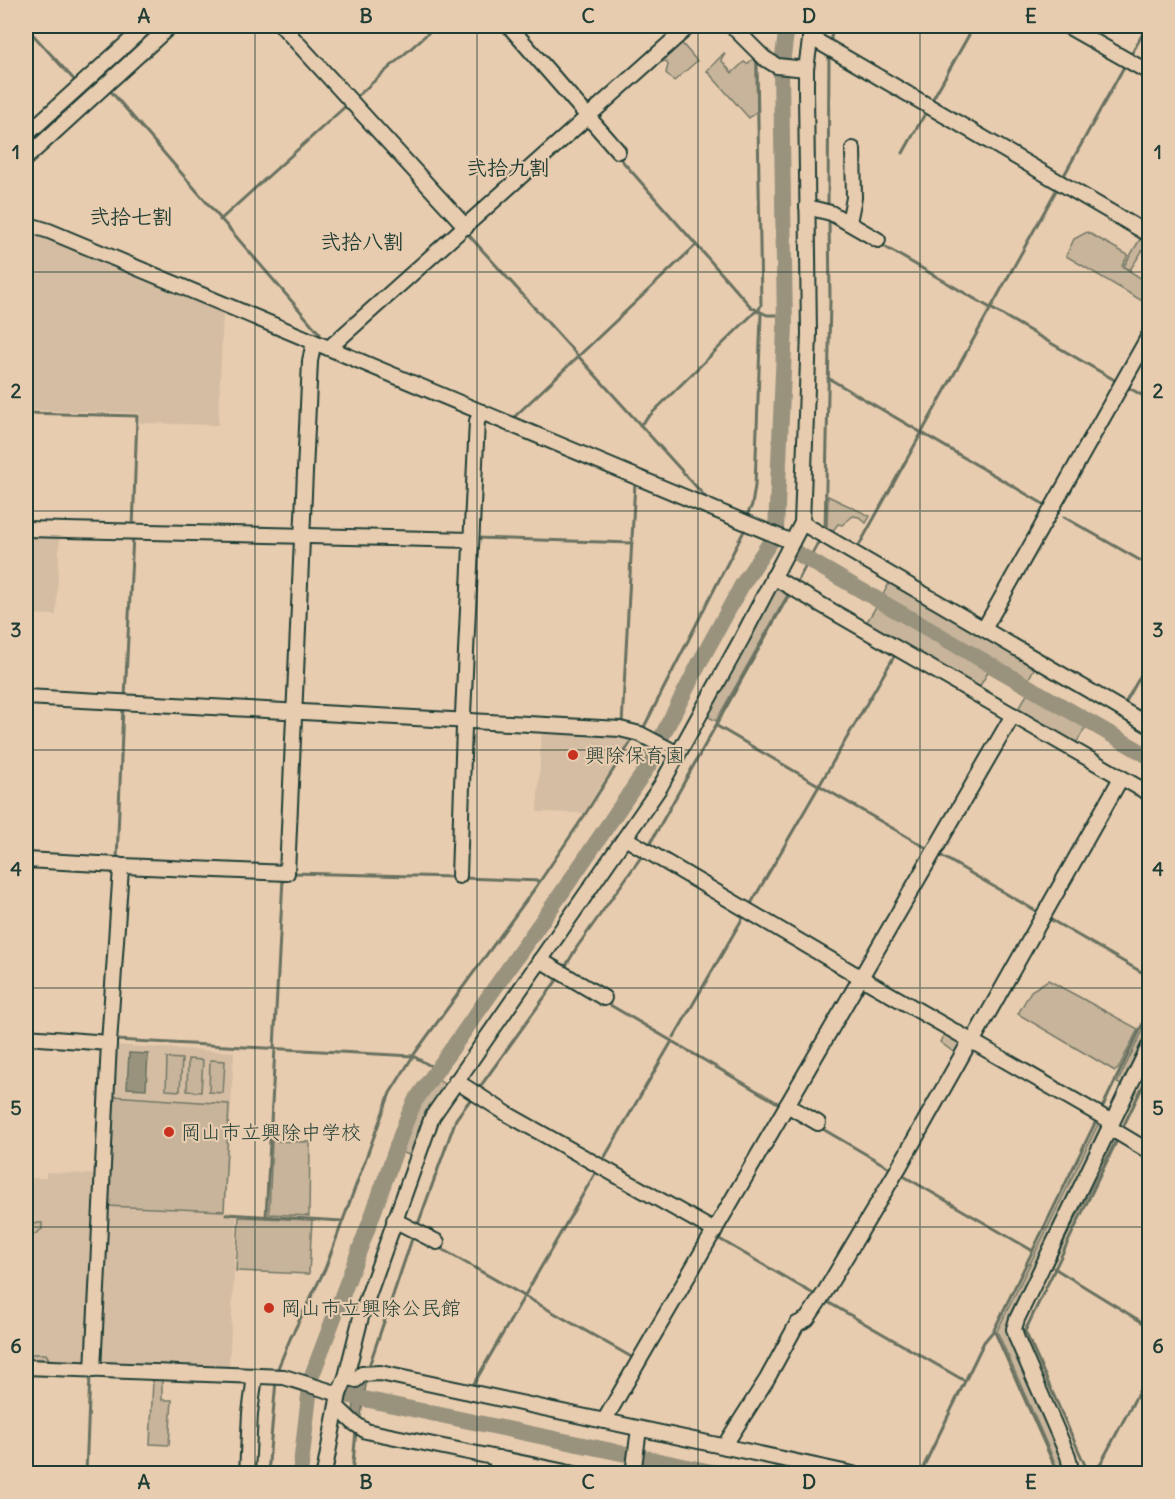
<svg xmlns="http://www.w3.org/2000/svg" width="1175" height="1499" viewBox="0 0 1175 1499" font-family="Delius,'Klee One',sans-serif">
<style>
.built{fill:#d4bda2}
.green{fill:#c7b49a;stroke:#737867;stroke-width:1.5}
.water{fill:#99937e;stroke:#687160;stroke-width:1.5}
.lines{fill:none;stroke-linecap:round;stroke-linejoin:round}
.stream{stroke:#687160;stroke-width:3}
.river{stroke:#99937e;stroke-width:16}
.minor-casing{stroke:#1f3d34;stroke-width:18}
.minor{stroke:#e8ccaf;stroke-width:14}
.grid{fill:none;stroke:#1f3d34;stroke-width:1.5;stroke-opacity:0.55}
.poi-dot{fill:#c8321e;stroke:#e8ccaf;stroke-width:2}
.labels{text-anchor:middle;stroke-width:4.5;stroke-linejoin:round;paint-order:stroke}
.poi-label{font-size:20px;fill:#1f3d34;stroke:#e8ccaf;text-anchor:start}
.neighbourhood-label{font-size:21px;font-weight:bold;fill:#1f3d34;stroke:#e8ccaf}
.neatline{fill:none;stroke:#1f3d34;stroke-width:2}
.grid-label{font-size:20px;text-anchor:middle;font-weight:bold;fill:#1f3d34}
</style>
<rect width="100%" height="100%" fill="#e8ccaf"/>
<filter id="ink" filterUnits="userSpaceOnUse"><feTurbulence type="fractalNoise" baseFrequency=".0167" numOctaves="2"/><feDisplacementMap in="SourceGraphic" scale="12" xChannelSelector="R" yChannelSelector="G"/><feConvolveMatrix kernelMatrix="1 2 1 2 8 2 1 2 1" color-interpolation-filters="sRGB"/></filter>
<g filter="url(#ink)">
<!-- built -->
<g class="built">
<polygon points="26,230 223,313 218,425 140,423 139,413 26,410"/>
<polygon points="26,531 60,532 56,615 26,614"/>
<polygon points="542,727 633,736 583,813 537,812"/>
<polygon points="113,1045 234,1052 225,1213 226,1215 237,1216 229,1368 96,1363"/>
<polygon points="46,1172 99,1175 89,1363 26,1361 26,1178 46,1178"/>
</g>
<!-- green -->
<g class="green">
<polygon points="679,40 697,61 674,81 666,73 668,65 666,61 657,63"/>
<polygon points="724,53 725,54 721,60 732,73 744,62 747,64 754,58 756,59 757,111 749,118 707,71"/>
<polygon points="1087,232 1128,255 1122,266 1145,281 1149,281 1149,305 1066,256 1074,239"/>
<polygon points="1140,239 1149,244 1149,251 1144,248 1130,270 1124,266"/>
<polygon points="828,496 870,516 866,523 859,517 853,516 842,525 838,524 832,532 827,529"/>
<polygon points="891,579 1036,665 1027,682 882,597"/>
<polygon points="777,583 785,589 784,593 787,595 716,721 707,716"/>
<polygon points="877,605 990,669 977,691 865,625"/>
<polygon points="1028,693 1086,726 1074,747 1016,712"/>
<polygon points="1048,980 1138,1029 1118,1069 1115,1071 1018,1014 1031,991"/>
<polygon points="1143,1030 1149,1032 1125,1087 1117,1083"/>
<polygon points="945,1032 963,1042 956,1054 940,1042"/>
<polygon points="167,1058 182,1059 180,1091 166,1090"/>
<polygon points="188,1059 203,1060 201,1092 187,1091"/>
<polygon points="210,1060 225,1061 223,1093 209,1092"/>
<polygon points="435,1078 447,1086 412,1156 398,1151 411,1118"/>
<polygon points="112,1096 229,1104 224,1211 106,1206"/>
<polygon points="1100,1120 1106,1123 1011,1324 1062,1453 1068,1473 1058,1473 1056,1465 997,1331"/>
<polygon points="1112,1135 1117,1137 1051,1268 1048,1265"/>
<polygon points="272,1141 310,1142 309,1216 269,1214"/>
<polygon points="239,1217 312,1220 309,1274 236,1271"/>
<polygon points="38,1223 42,1223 42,1229 32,1236 26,1236 26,1225 31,1225"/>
<polygon points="26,1352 28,1354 46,1354 49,1359 26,1360"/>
<polygon points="153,1380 162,1380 162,1400 172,1400 169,1445 150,1444"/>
</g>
<!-- water -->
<g class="water">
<polygon points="129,1053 148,1054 146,1089 127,1088"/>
<polygon points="367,1379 360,1421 353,1412 354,1402 350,1398 351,1393 356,1392 361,1381"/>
</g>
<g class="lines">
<!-- stream -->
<g class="stream">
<polyline points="26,27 77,83"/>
<polyline points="830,44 833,26"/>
<polyline points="1131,55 1147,26"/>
<polyline points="757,61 761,305 758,312"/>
<polyline points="108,88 320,334 320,339"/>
<polyline points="353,100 436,26"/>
<polyline points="931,102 974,26"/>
<polyline points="903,153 927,110"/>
<polyline points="617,155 751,307 767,315 785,315"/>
<polyline points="1062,179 1125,65"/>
<polyline points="828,207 829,52"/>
<polyline points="220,220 348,104"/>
<polyline points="465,231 710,502"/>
<polyline points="880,244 1118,382"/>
<polyline points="828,378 1045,505"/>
<polyline points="1126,386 1150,400"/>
<polyline points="26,413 137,416 133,529"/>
<polyline points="512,419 696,245"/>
<polyline points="640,425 756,311"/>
<polyline points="747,515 752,505 755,486 761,314"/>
<polyline points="1064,517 1150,566"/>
<polyline points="825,531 830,301 829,217"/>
<polyline points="762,537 771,541"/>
<polyline points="475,538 632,543"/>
<polyline points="857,549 1058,187"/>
<polyline points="797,582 820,539"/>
<polyline points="125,698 133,535"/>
<polyline points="1124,705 1150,659"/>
<polyline points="622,725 635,482"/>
<polyline points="717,726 930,850"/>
<polyline points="643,729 745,529"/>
<polyline points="648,847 791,591"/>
<polyline points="938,854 1041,914"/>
<polyline points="117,861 123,706"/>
<polyline points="292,873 455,877"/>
<polyline points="463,878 540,881"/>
<polyline points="749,907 896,653"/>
<polyline points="1048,918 1150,977"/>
<polyline points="564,969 577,947 644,853"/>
<polyline points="605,1002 781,1105"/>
<polyline points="674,1037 745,914"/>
<polyline points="116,1040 413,1056 436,1069"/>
<polyline points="274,1048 283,878"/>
<polyline points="477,1091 559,977"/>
<polyline points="1101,1110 1150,1009"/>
<polyline points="821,1128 893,1170"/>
<polyline points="1122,1129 1150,1071"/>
<polyline points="603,1160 672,1041"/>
<polyline points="900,1174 1033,1251"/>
<polyline points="226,1214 342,1221"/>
<polyline points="266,1217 275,1048"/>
<polyline points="417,1227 456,1119 473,1096"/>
<polyline points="716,1237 817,1296"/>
<polyline points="438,1247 635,1359"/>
<polyline points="1054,1268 1150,1327"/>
<polyline points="824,1300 965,1381"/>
<polyline points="368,1369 413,1236"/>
<polyline points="276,1373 290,1339 325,1269 390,1093 415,1053 538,884 584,816 634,737"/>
<polyline points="472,1387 597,1170"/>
<polyline points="855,1470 874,1474"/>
<polyline points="86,1474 90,1375"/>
<polyline points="268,1474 276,1380"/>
<polyline points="352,1474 356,1431"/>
<polyline points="782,1474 784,1464"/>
<polyline points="920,1474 984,1342 994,1330"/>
<polyline points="1056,1474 1055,1467 994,1330 1097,1119"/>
<polyline points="1089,1474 1025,1331 1118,1138"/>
<polyline points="1092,1474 1096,1472 1150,1371"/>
</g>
<!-- river -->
<g class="river">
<polyline points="795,552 1150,757"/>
<polyline points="350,1396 721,1474"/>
<polyline points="300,1474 311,1378 370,1222 406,1121 415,1101 563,891 651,762 661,738 700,662 742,585 771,541 776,530 785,327 781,71 787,26"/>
</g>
<defs>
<g id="minor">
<polyline points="282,26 466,227"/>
<polyline points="509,26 618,151"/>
<polyline points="732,26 764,58 777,66 806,69"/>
<polyline points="1067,26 1150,73"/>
<polyline points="810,37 1150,235"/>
<polyline points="26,135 146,26"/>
<polyline points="26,158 170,26"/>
<polyline points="807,207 831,213 878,240"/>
<polyline points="849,222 854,198 853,149"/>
<polyline points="26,224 49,231 792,542"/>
<polyline points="329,348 689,26"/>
<polyline points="802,523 1150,726"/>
<polyline points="26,529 471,540"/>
<polyline points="773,577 1150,794"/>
<polyline points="984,629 1150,334"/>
<polyline points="26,697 620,729 640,734 678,754"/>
<polyline points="625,838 860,977 1112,1122"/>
<polyline points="26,860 118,865 121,868 123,866 287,873 310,361 314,342"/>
<polyline points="459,876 464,727 463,714 477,421 482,412"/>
<polyline points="540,960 604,998"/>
<polyline points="26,1037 109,1043 121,868"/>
<polyline points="972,1042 1121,778"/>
<polyline points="456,1081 509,1115 715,1231"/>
<polyline points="787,1105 818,1123"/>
<polyline points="1110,1128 1150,1152"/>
<polyline points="394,1220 437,1242"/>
<polyline points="26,1367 284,1377 339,1394"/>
<polyline points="93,1370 109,1043"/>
<polyline points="346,1377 356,1380 362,1374 380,1373 853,1474"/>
<polyline points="337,1407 354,1423 366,1431 575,1474"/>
<polyline points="604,1421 1013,715"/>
<polyline points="726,1447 728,1440 767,1379 797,1324 807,1319 823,1295 898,1169 970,1041"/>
<polyline points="247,1474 250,1413 255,1376"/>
<polyline points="324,1474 339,1394 346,1377 362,1313 432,1117 660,787 742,638 802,523 809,334 806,92 806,69 812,26"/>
<polyline points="496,1474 498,1458"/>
<polyline points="633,1474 639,1429"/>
<polyline points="1072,1474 1068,1456 1017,1339 1014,1329 1017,1319 1150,1044"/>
</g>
</defs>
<!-- minor casing -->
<use href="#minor" class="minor-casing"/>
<!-- minor -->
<use href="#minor" class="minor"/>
</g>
</g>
<!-- grid -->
<path class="grid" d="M255 26V1474M477 26V1474M698 26V1474M920 26V1474M26 272H1150M26 511H1150M26 750H1150M26 988H1150M26 1227H1150"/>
<!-- markers -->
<g class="poi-dot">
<circle cx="573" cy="755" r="6"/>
<circle cx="169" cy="1132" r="6"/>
<circle cx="269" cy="1308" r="6"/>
</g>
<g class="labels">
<!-- poi labels -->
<g class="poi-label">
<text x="585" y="762">興除保育園</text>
<text x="181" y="1139">岡山市立興除中学校</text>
<text x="281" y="1315">岡山市立興除公民館</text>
</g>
<!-- neighbourhood labels -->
<g class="neighbourhood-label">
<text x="508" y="175">弐拾九割</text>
<text x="131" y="224">弐拾七割</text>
<text x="362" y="249">弐拾八割</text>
</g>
</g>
<!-- margin -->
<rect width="1175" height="1499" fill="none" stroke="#e8ccaf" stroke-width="66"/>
<rect x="33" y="33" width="1109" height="1433" class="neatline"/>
<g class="grid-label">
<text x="144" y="23">A</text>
<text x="366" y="23">B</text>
<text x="588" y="23">C</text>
<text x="809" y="23">D</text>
<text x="1031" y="23">E</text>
<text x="16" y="159">1</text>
<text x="1158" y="159">1</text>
<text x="16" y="398">2</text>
<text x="1158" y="398">2</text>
<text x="16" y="637">3</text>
<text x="1158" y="637">3</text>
<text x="16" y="876">4</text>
<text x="1158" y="876">4</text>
<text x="16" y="1115">5</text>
<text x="1158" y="1115">5</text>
<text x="16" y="1353">6</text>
<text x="1158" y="1353">6</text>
<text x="144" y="1489">A</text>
<text x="366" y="1489">B</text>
<text x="588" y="1489">C</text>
<text x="809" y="1489">D</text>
<text x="1031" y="1489">E</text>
</g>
</svg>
